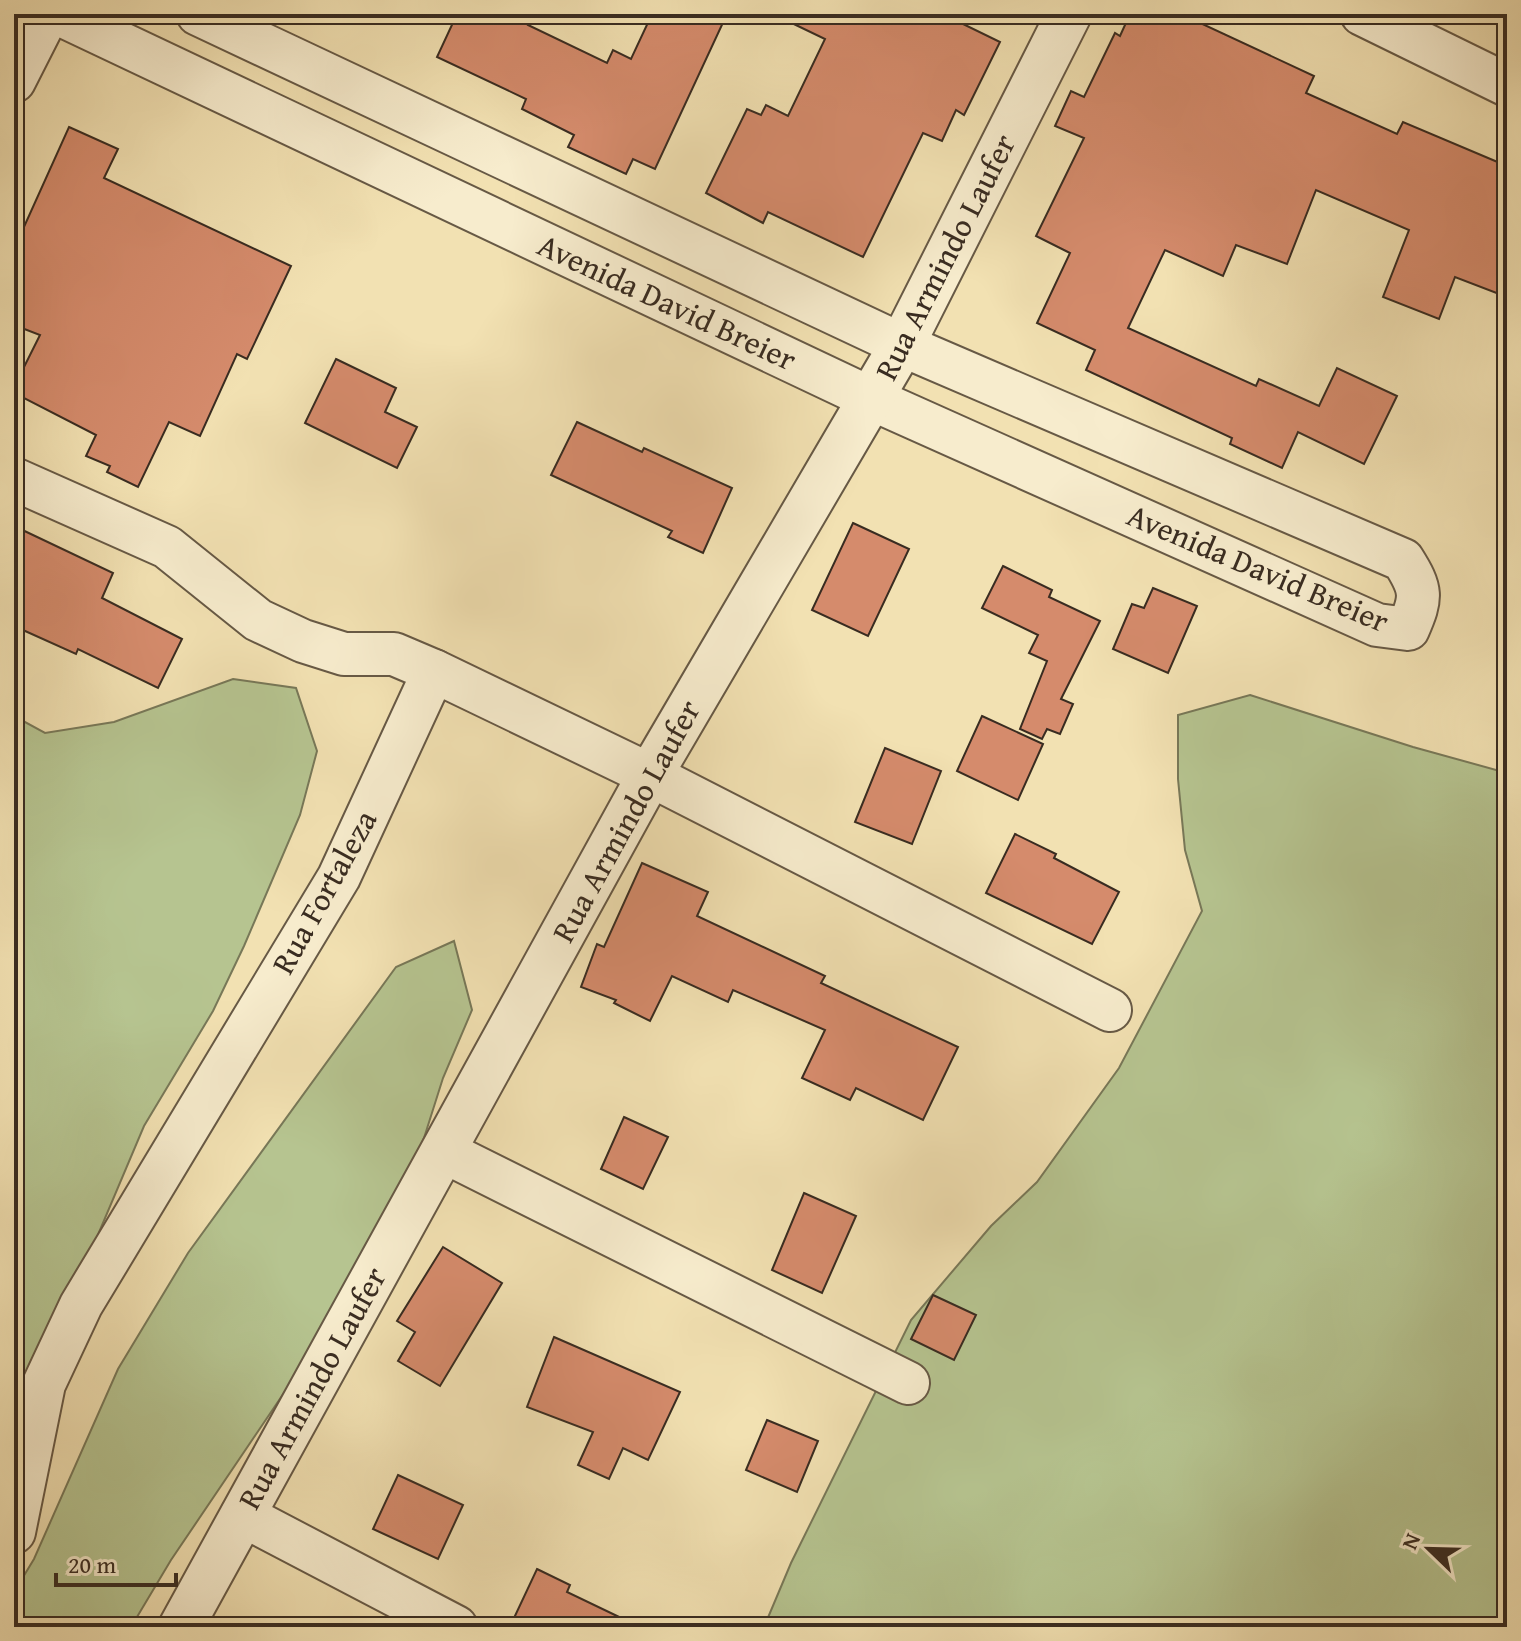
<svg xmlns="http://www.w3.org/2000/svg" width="1521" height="1641" viewBox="0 0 1521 1641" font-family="'Gentium Book Plus',serif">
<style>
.green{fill:#b6c490;stroke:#787858;stroke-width:2}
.building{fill:#d58b6c;stroke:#392c21;stroke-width:2}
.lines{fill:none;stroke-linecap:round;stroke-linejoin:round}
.minor-casing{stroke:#675945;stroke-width:46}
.tertiary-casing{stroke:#675945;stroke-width:48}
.minor{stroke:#f7eccd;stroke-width:42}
.tertiary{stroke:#f7eccd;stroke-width:44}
.labels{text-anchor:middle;stroke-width:7;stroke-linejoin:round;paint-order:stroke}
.street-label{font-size:32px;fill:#392c21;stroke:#f7eccd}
</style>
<rect width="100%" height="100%" fill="#f2e1b2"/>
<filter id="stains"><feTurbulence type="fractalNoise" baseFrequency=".0025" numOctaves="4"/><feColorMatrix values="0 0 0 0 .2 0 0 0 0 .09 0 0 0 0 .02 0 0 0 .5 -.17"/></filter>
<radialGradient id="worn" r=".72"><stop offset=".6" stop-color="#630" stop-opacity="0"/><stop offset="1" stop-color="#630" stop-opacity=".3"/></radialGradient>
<!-- green -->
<g class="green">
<polygon points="233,679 296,688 317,751 300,815 244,946 213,1011 144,1126 64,1315 21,1391 14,1391 14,716 45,733 114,722"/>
<polygon points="1250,695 1413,747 1507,773 1507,1627 764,1627 791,1563 911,1320 991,1226 1037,1182 1119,1068 1202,911 1185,850 1178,779 1178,715"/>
<polygon points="454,941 472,1010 443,1078 424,1138 398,1201 362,1253 290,1384 171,1560 131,1627 14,1627 14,1592 34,1559 118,1369 188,1253 396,967"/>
</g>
<!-- building -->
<g class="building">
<polygon points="457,14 534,14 528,25 607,63 613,50 631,59 652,14 727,14 655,169 633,159 626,174 568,147 574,135 522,109 526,99 437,57"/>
<polygon points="773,14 968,14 963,24 1000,42 964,115 956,110 942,141 923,133 863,257 768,212 763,223 706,193 747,109 761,115 766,105 788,116 825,39"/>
<polygon points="1130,14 1181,14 1314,76 1306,93 1397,134 1403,122 1507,166 1507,297 1455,277 1439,319 1383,297 1409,230 1316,190 1287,264 1236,245 1223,276 1165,250 1128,328 1256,386 1259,379 1319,406 1337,368 1397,396 1364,464 1298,432 1282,468 1230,444 1232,438 1086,370 1095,350 1037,323 1070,253 1036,236 1084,138 1055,126 1071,91 1084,97 1115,33 1120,36"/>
<polygon points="69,127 118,149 104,178 291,266 247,359 237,354 200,436 169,422 138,487 107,472 110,466 86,456 96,435 14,393 14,387 40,335 14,325 14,249"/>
<polygon points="336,359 396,388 385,412 417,427 397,468 305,423"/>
<polygon points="577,422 642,452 644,448 732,488 703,553 668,537 672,531 551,475"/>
<polygon points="853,523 909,549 868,636 812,610"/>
<polygon points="14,526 113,573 102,598 182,639 158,688 78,649 76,654 14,626"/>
<polygon points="1003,566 1052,590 1049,597 1100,621 1061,699 1073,704 1060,734 1047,729 1042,739 1020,729 1047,661 1029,653 1038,635 982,608"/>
<polygon points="1153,588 1197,606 1168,673 1113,649 1132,604 1144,608"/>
<polygon points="982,716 1043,744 1018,800 957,771"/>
<polygon points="885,748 941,771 912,844 855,822"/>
<polygon points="1015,834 1056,854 1054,858 1119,892 1092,944 986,893"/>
<polygon points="642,863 708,892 697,916 825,976 821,983 958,1047 923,1120 856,1088 850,1100 802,1078 825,1030 733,990 728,1002 672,976 650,1021 614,1003 616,1000 581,987 597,944 604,947"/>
<polygon points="624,1117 668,1137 643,1189 601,1169"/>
<polygon points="804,1193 856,1216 822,1293 772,1270"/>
<polygon points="443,1247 502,1283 440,1386 398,1361 415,1332 397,1321"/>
<polygon points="933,1295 976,1315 954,1360 911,1339"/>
<polygon points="554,1337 680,1392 648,1460 623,1448 609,1479 578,1465 593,1432 527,1407"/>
<polygon points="767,1420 818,1441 797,1492 746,1470"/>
<polygon points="398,1475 463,1505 438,1559 373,1529"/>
<polygon points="537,1569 570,1585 567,1592 640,1627 534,1627 514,1618"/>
</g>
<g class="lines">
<defs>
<g id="minor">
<path d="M59 14 872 399 1377 625 1408 629C1422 597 1422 590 1403 560L902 345 198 14"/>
<polyline points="1362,14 1507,85"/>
<polyline points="14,81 48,14"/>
<polyline points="14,479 167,547 258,620 303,641 344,654 394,654 434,671 339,877 81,1305 44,1384 14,1532"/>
<polyline points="434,671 650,775 1110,1010"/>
<polyline points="443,1151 908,1383"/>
<polyline points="242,1515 456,1627"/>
</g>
<polyline id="tertiary" points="181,1627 650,775 902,345 1069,14"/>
</defs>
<!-- minor casing -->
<use href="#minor" class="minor-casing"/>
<!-- tertiary casing -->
<use href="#tertiary" class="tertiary-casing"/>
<!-- minor -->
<use href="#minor" class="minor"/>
<!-- tertiary -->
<use href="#tertiary" class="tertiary"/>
</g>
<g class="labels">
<!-- street labels -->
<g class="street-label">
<text transform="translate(945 257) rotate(-63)" y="11">Rua Armindo Laufer</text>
<text transform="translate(667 302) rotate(25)" y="11">Avenida David Breier</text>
<text transform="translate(1258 568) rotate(23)" y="11">Avenida David Breier</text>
<text transform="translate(626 821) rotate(-61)" y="11">Rua Armindo Laufer</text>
<text transform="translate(324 892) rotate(-61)" y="11">Rua Fortaleza</text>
<text transform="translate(312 1388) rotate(-61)" y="11">Rua Armindo Laufer</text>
</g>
</g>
<!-- margin -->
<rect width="1521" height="1641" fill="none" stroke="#f2e1b2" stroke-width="48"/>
<rect x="16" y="16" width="1489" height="1609" fill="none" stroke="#392c21" stroke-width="4"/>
<rect x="24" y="24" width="1473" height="1593" fill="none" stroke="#392c21" stroke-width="2"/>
<!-- north arrow -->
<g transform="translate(1429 1549) rotate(293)" stroke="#f7eccd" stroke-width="6" paint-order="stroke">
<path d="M0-6L14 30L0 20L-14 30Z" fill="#392c21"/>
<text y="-12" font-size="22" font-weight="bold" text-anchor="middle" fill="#392c21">N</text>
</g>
<!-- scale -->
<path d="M56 1573v12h120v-12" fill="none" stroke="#392c21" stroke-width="4"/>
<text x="68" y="1573" font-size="24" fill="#392c21" stroke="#f7eccd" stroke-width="6" paint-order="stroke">20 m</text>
<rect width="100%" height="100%" filter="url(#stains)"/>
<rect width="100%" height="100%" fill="url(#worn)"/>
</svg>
